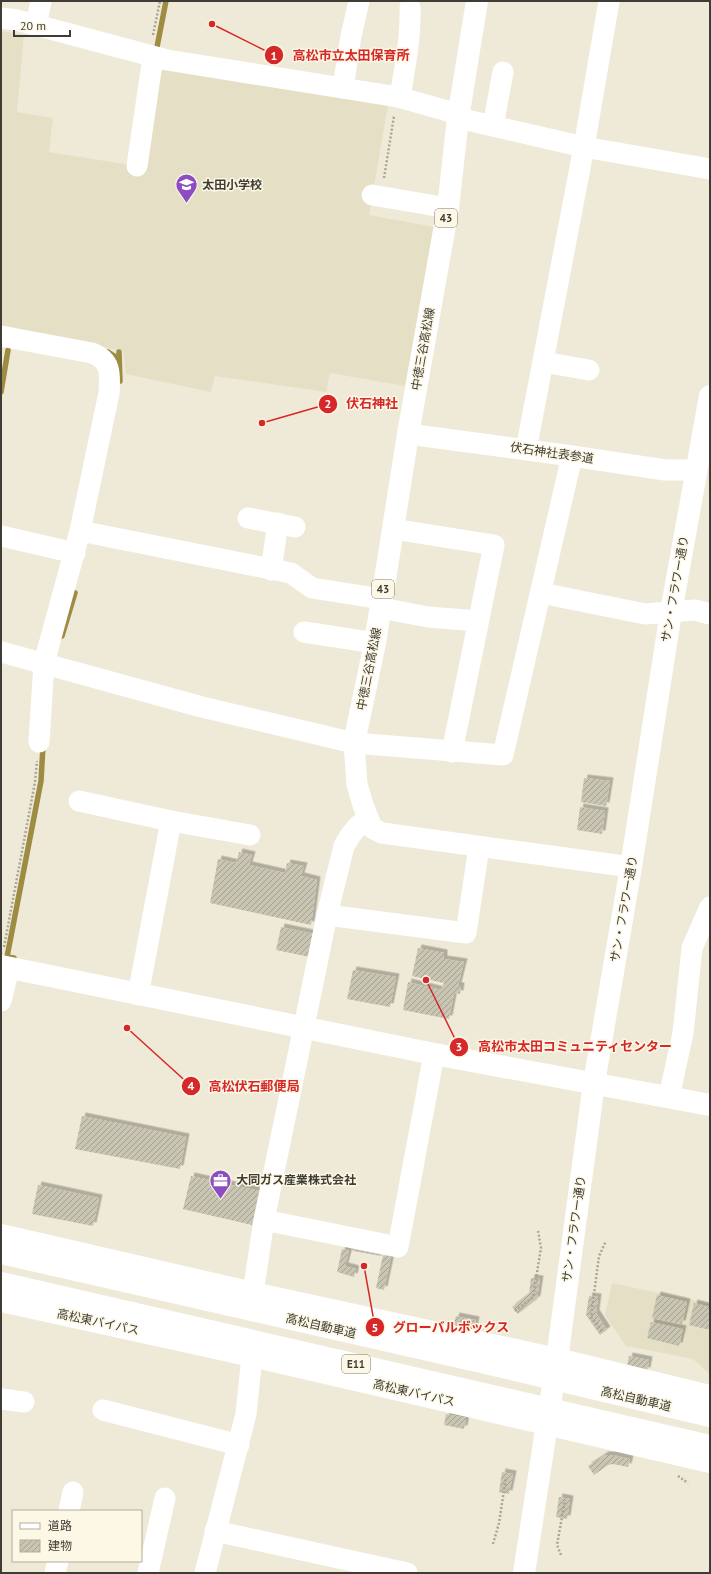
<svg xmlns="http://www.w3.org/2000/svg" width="711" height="1574" viewBox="0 0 711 1574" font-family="'PT Sans','Noto Sans JP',sans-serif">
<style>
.built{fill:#e5dfc5}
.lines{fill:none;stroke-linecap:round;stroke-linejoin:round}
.stream{stroke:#9e8c42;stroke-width:5.5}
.building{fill:url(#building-hatch);filter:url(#shadow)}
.path{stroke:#a8a497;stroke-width:2.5;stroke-dasharray:2 2;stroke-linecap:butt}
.street{stroke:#fff;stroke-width:21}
.secondary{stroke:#fff;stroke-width:22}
.primary{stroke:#fff;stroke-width:22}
.highway{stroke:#fff;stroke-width:22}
.labels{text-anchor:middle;stroke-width:3;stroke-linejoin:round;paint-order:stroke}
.shield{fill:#fcf8e5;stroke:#77746a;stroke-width:1}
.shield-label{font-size:11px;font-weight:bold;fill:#3e3c35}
.poi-label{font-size:12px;font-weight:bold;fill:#3e3c35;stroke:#fcf8e5;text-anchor:start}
.street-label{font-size:12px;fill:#3e3c35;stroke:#fcf8e5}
.leader{fill:none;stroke:#d62828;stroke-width:1.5}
.callout-dot{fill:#d62828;stroke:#fcf8e5;stroke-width:1.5}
.mark-label{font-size:12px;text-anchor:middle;font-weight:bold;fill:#fff}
.callout-label{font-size:13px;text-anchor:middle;font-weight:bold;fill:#d62828;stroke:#fcf8e5;stroke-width:3;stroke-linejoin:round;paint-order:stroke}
</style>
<defs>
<pattern id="building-hatch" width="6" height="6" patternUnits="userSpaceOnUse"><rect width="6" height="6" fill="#c9c5b3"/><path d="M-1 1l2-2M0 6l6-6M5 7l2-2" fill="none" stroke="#a5a192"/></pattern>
<filter id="shadow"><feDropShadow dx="3.5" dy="-3.5" stdDeviation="0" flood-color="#0004"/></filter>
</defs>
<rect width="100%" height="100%" fill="#efead8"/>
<!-- built -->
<g class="built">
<polygon points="1,31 24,35 17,112 53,118 49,152 137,166 160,72 163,68 388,105 369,215 434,227 405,386 330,373 326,392 215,376 211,392 126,374 123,351 1,327"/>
<polygon points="612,1283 710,1304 710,1374 693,1359 626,1346 605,1315"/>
</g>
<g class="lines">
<!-- stream -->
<g class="stream">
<polyline points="157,47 166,1"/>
<polyline points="108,352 119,359"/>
<polyline points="119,352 120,381"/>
<polyline points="1,392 8,350"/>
<polyline points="62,636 75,593"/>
<polyline points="14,958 7,957 41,781 43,746"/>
</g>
</g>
<!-- building -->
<g class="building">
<polygon points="584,778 610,781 606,806 581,802"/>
<polygon points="580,807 605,811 602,834 577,830"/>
<polygon points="239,852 252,855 249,865 285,873 287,863 304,866 301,876 317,880 311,925 210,903 218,859 236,863"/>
<polygon points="281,927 315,934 310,957 276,950"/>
<polygon points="418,948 444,953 444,959 464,962 458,986 461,986 460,994 454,993 449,1019 403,1010 408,982 441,990 444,983 412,976"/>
<polygon points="353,970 396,977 390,1007 347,999"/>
<polygon points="82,1116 186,1137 180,1169 75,1149"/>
<polygon points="191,1176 259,1191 252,1225 183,1209"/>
<polygon points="38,1185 99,1198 93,1226 32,1214"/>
<polygon points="351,1246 384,1252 381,1256 353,1251"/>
<polygon points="342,1249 349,1251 345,1266 356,1269 354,1277 337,1272"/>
<polygon points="383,1255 391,1257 384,1290 376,1288"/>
<polygon points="531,1278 540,1279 537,1299 518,1314 512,1307 529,1294"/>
<polygon points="657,1295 687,1302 682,1324 652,1318"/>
<polygon points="589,1296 598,1297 596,1313 607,1330 600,1335 586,1315"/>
<polygon points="694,1303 710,1307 710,1330 689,1325"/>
<polygon points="456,1316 476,1320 474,1331 453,1327"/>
<polygon points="651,1322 683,1329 679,1346 647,1338"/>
<polygon points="629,1356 649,1360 647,1371 627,1367"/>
<polygon points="446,1414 466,1418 464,1429 444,1425"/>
<polygon points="605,1455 613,1455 630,1459 628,1467 613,1464 608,1465 594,1475 588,1466"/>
<polygon points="502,1472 513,1474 509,1494 499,1492"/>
<polygon points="559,1497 570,1499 567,1519 556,1517"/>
</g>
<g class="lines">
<!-- path -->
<g class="path">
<polyline points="153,35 160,1"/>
<polyline points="384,178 394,116"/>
<polyline points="4,947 35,782 37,761"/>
<polyline points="515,1311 533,1297 541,1248 538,1231"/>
<polyline points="602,1331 591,1317 599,1256 606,1241"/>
<polyline points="678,1476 688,1483"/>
<polyline points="493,1544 499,1523 506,1477"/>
<polyline points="561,1555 557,1545 565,1500"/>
</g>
<!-- street -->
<g class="street">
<polyline points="1,18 17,20 167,60 398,97 458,114"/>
<polyline points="36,26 41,1"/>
<polyline points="343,88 351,36 359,1"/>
<path d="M400 97C405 67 411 37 410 7"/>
<polyline points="458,118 584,147 710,169"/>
<polyline points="493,126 503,72"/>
<polyline points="137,166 153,57"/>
<polyline points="372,195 448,208"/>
<path d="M1 336 92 353C112 361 110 375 109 393L80 531 44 663 39 742"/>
<polyline points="543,362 589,370"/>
<polyline points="408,434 572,456 665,470 696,470"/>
<polyline points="526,450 584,147 609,1"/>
<polyline points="248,518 295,527"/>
<polyline points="393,529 494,545 452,752"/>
<polyline points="80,531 291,573 312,588 382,599"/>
<polyline points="1,536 75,553"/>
<polyline points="271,570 278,523"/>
<polyline points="541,593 645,614 695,610 710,614"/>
<polyline points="381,608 428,617 478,621"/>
<polyline points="304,632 375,643"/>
<polyline points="1,652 202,707 354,743 503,755 572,456"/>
<polyline points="354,743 357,784 363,805 372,828 382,833 631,867"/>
<polyline points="79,801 171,821"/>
<polyline points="327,915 466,933 479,847"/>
<polyline points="138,995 171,821 250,835"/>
<polyline points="1,1001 9,968"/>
<polyline points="669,1097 683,1033 692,948 710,907"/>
<polyline points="264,1220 398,1247 434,1054"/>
<polyline points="253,1293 264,1220 327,915 344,846 350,836 357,827 368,818"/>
<polyline points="1,1399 24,1402"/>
<polyline points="103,1410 239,1445"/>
<polyline points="69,1511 73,1492"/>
<polyline points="215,1531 407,1573"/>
<polyline points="55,1573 58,1561"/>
<polyline points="148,1573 165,1498"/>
<polyline points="205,1573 246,1414 252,1356"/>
</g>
<!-- secondary -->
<g class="secondary">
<polyline points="1,966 434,1054 710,1105"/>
<polyline points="524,1573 557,1359 594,1083 631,867 671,612 710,396"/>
</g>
<!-- primary -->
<polyline class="primary" points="354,743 375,643 408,434 448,208 458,118 477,1"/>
<!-- highway -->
<g class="highway">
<polyline points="1,1235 253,1293 557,1359 710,1396"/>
<polyline points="1,1253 477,1361 710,1416"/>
<polyline points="1,1283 710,1446"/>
<polyline points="1,1301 252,1356 710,1462"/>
</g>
</g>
<!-- icons -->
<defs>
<symbol id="school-pin" viewBox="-11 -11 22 30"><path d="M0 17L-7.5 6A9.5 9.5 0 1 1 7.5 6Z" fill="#8c4dc2" stroke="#fcf8e5"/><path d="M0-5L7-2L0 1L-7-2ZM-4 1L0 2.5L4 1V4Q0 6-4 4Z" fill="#fff"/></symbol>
<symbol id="office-pin" viewBox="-11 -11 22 30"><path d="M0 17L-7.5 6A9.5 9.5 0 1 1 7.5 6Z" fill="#8c4dc2" stroke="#fcf8e5"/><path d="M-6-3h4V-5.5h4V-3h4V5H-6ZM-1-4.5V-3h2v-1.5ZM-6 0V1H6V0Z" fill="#fff"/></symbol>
</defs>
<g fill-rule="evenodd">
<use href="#school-pin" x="174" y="172" width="25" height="34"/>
<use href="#office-pin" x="208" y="1168" width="25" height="34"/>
</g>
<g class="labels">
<!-- shield labels -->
<g class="shield">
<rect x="435" y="209" width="22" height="18" rx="3"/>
<rect x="372" y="580" width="22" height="18" rx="3"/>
<rect x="342" y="1355" width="28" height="18" rx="3"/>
</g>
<g class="shield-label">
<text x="446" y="222">43</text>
<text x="383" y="593">43</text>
<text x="356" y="1368">E11</text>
</g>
<!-- poi labels -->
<g class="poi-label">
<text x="202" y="189">太田小学校</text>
<text x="236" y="1184">大同ガス産業株式会社</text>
</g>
<!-- street labels -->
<g class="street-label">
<text transform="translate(423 349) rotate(-80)" y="4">中徳三谷高松線</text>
<text transform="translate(552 453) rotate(8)" y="4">伏石神社表参道</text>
<text transform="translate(675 589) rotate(-80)" y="4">サン・フラワー通り</text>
<text transform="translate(369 669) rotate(-79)" y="4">中徳三谷高松線</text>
<text transform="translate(624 909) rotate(-80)" y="4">サン・フラワー通り</text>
<text transform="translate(574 1229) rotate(-82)" y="4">サン・フラワー通り</text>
<text transform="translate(98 1322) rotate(12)" y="4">高松東バイパス</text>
<text transform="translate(321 1326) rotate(13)" y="4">高松自動車道</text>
<text transform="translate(414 1393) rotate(13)" y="4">高松東バイパス</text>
<text transform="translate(636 1399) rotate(13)" y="4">高松自動車道</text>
</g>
</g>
<!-- callouts -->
<path class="leader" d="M212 24L274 55M262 423L328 404M426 980L459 1047M127 1028L191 1086M364 1266L375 1327"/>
<g class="callout-dot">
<circle cx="212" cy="24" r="4"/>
<circle cx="262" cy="423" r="4"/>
<circle cx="426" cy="980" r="4"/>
<circle cx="127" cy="1028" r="4"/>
<circle cx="364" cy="1266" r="4"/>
<circle cx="274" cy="55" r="10"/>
<circle cx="328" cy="404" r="10"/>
<circle cx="459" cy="1047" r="10"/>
<circle cx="191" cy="1086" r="10"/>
<circle cx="375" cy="1327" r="10"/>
</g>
<g class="mark-label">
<text x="274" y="60">1</text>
<text x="328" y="408">2</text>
<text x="459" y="1051">3</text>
<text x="191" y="1090">4</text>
<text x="375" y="1332">5</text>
</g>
<g class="callout-label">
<text x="351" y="60">高松市立太田保育所</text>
<text x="372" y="408">伏石神社</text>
<text x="575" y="1051">高松市太田コミュニティセンター</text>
<text x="254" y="1091">高松伏石郵便局</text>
<text x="451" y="1332">グローバルボックス</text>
</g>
<!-- border -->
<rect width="711" height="1574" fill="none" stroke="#3e3c35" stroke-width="4"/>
<!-- legend -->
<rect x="12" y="1510" width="130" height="52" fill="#fcf8e5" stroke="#b0ad9f"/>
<rect x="20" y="1523" width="20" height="6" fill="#ffffff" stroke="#b0ad9f"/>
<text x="48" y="1530" font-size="12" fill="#3e3c35">道路</text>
<rect x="20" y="1540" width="20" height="12" fill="url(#building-hatch)" stroke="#b0ad9f"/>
<text x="48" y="1550" font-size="12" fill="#3e3c35">建物</text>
<!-- scale -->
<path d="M14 30v6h56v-6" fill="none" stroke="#3e3c35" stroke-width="2"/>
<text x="20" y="30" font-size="12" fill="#3e3c35" stroke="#fcf8e5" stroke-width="3" paint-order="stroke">20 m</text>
</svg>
